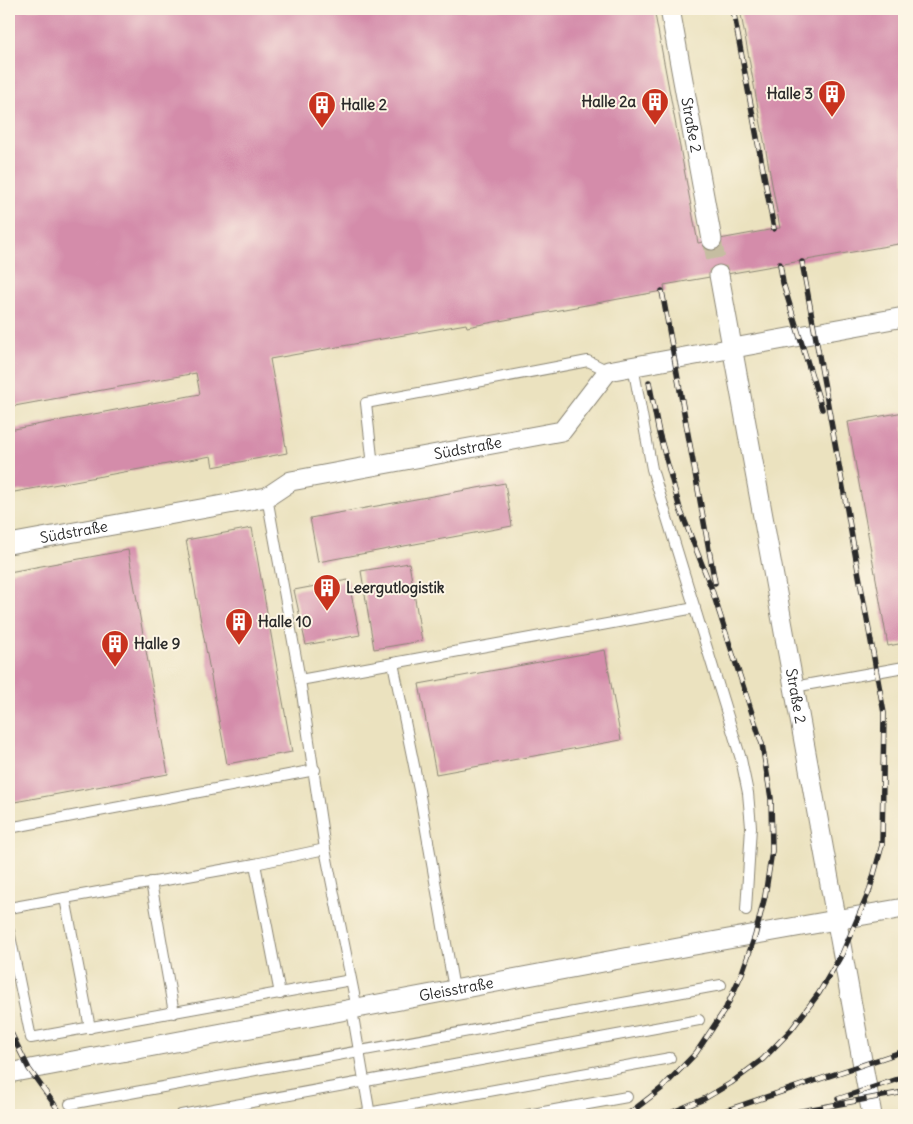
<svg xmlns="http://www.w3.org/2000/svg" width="913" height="1124" viewBox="0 0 913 1124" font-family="Delius,sans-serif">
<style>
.building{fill:#d48caa}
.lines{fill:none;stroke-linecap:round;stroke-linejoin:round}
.minor-tunnel{stroke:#c5bda1;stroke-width:19;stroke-dasharray:19 9;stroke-linecap:butt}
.service-casing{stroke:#8b8675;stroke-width:12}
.minor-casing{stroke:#8b8675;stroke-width:21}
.service{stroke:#fff;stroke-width:10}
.minor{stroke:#fff;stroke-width:19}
.rail-casing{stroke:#2b2b2b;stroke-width:5.5}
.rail{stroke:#fcf5e5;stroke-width:4;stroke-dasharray:11;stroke-linecap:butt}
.labels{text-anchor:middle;stroke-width:4;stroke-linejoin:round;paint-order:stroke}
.poi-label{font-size:15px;font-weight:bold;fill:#2b2b2b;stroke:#fcf5e5;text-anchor:start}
.street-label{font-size:15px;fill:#2b2b2b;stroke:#fcf5e5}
</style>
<rect width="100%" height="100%" fill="#fcf5e5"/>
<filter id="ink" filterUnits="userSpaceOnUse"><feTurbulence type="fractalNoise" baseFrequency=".02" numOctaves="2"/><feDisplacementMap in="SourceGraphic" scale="10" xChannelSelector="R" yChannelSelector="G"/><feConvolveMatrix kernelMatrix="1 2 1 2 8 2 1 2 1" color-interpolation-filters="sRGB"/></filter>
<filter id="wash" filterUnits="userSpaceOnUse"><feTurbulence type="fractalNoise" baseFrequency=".0096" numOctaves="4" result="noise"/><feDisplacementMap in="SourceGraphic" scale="20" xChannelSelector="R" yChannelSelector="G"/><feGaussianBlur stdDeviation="1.12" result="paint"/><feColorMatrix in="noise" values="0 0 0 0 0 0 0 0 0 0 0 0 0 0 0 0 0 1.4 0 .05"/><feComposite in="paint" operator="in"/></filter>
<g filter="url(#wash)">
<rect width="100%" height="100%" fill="#ebe2bf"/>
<g id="blocks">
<!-- building -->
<g class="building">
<polygon points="9,9 654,9 698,243 780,228 740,9 904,9 904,243 664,285 665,291 662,291 467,327 466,324 270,359 287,453 213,467 211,456 9,493 9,430 200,394 196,373 9,407"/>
<polygon points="904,412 904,643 888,646 848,422"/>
<polygon points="505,483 512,526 318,562 310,518"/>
<polygon points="252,528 292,752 227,764 186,540"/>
<polygon points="128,550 168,774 9,803 9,572"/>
<polygon points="409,563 422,641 374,649 361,571"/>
<polygon points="348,580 360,635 306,645 294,590"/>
<polygon points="605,650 621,740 436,774 419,684"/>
</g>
</g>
</g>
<g filter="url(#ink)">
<use href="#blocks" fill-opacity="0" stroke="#8b8675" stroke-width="1"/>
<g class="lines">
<!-- minor-tunnel -->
<polyline class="minor-tunnel" points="712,240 719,275"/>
<defs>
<g id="service">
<polyline points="633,366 652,469 741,759 748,793 751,827 746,910"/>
<polyline points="373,466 366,403 588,361 608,371"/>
<polyline points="267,497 300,680 325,849 357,1009"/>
<polyline points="393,663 419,790 454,989"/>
<polyline points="300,680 695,608"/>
<polyline points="794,687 904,667"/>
<polyline points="9,828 315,770"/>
<polyline points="255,864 280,994"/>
<polyline points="151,882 174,1013"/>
<polyline points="65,898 90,1028"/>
<polyline points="9,908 255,864 325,849"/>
<polyline points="9,931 31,1038 351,980"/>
<polyline points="352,1010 370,1115"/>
<polyline points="70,1104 721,985"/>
<polyline points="181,1115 699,1020"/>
<polyline points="357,1115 670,1058"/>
<polyline points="527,1115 627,1097"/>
</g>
<g id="minor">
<path id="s1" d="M670 9 712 240"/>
<path id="s2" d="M719 275 872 1115"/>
<path id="s3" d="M9 544 267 497 291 481 562 431 608 371 904 317"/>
<path id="s4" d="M9 1073 689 946 904 908"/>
</g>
</defs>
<!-- service casing -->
<use href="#service" class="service-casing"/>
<!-- minor casing -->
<use href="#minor" class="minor-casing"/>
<!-- service -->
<use href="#service" class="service"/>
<!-- minor -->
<use href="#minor" class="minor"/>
<defs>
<g id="rail">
<polyline points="733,9 774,229"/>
<polyline points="780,264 783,283 822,409"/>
<polyline points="662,291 715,583"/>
<polyline points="9,1029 29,1069 62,1115"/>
<polyline points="838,1099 904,1077"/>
<polyline points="627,1115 662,1088 696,1053 726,1008 742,973 755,936 765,896 772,851 771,798 762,744 711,587 680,509 659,433 649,382"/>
<polyline points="666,1115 704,1099 731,1083 763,1059 791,1030 819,993 842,954 869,892 882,845 884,713 802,262"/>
<polyline points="712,1115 904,1051"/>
<polyline points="780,1115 904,1092"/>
</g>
</defs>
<!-- rail casing -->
<use href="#rail" class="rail-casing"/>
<!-- rail -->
<use href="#rail" class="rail"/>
</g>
</g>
<!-- icons -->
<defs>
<symbol id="building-pin" viewBox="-11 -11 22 30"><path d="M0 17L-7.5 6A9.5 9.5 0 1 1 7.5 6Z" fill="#c8321e" stroke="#fcf5e5"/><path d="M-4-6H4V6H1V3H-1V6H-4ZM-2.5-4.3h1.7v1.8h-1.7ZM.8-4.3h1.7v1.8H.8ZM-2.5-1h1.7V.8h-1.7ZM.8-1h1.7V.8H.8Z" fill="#fff"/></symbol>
</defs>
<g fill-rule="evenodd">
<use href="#building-pin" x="816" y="78" width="32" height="43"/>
<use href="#building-pin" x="639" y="86" width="32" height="43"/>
<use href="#building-pin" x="306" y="89" width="32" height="43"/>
<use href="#building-pin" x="311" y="572" width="32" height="43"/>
<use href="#building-pin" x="223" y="606" width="32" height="43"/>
<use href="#building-pin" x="99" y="628" width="32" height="43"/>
</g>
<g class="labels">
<!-- poi labels -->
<g class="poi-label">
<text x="813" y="99" text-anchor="end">Halle 3</text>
<text x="636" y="107" text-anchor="end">Halle 2a</text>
<text x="341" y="110">Halle 2</text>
<text x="346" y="593">Leergutlogistik</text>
<text x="258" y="627">Halle 10</text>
<text x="134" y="649">Halle 9</text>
</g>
<!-- street labels -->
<g class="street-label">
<text dy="5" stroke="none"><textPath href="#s1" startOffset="118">Straße 2</textPath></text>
<text dy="5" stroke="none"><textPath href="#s3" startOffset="471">Südstraße</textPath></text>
<text dy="5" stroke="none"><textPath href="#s3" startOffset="66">Südstraße</textPath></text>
<text dy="5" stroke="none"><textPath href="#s2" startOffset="428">Straße 2</textPath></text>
<text dy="5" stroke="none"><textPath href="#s4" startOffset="455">Gleisstraße</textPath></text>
</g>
</g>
<!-- margin -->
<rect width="913" height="1124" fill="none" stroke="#fcf5e5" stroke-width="30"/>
</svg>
